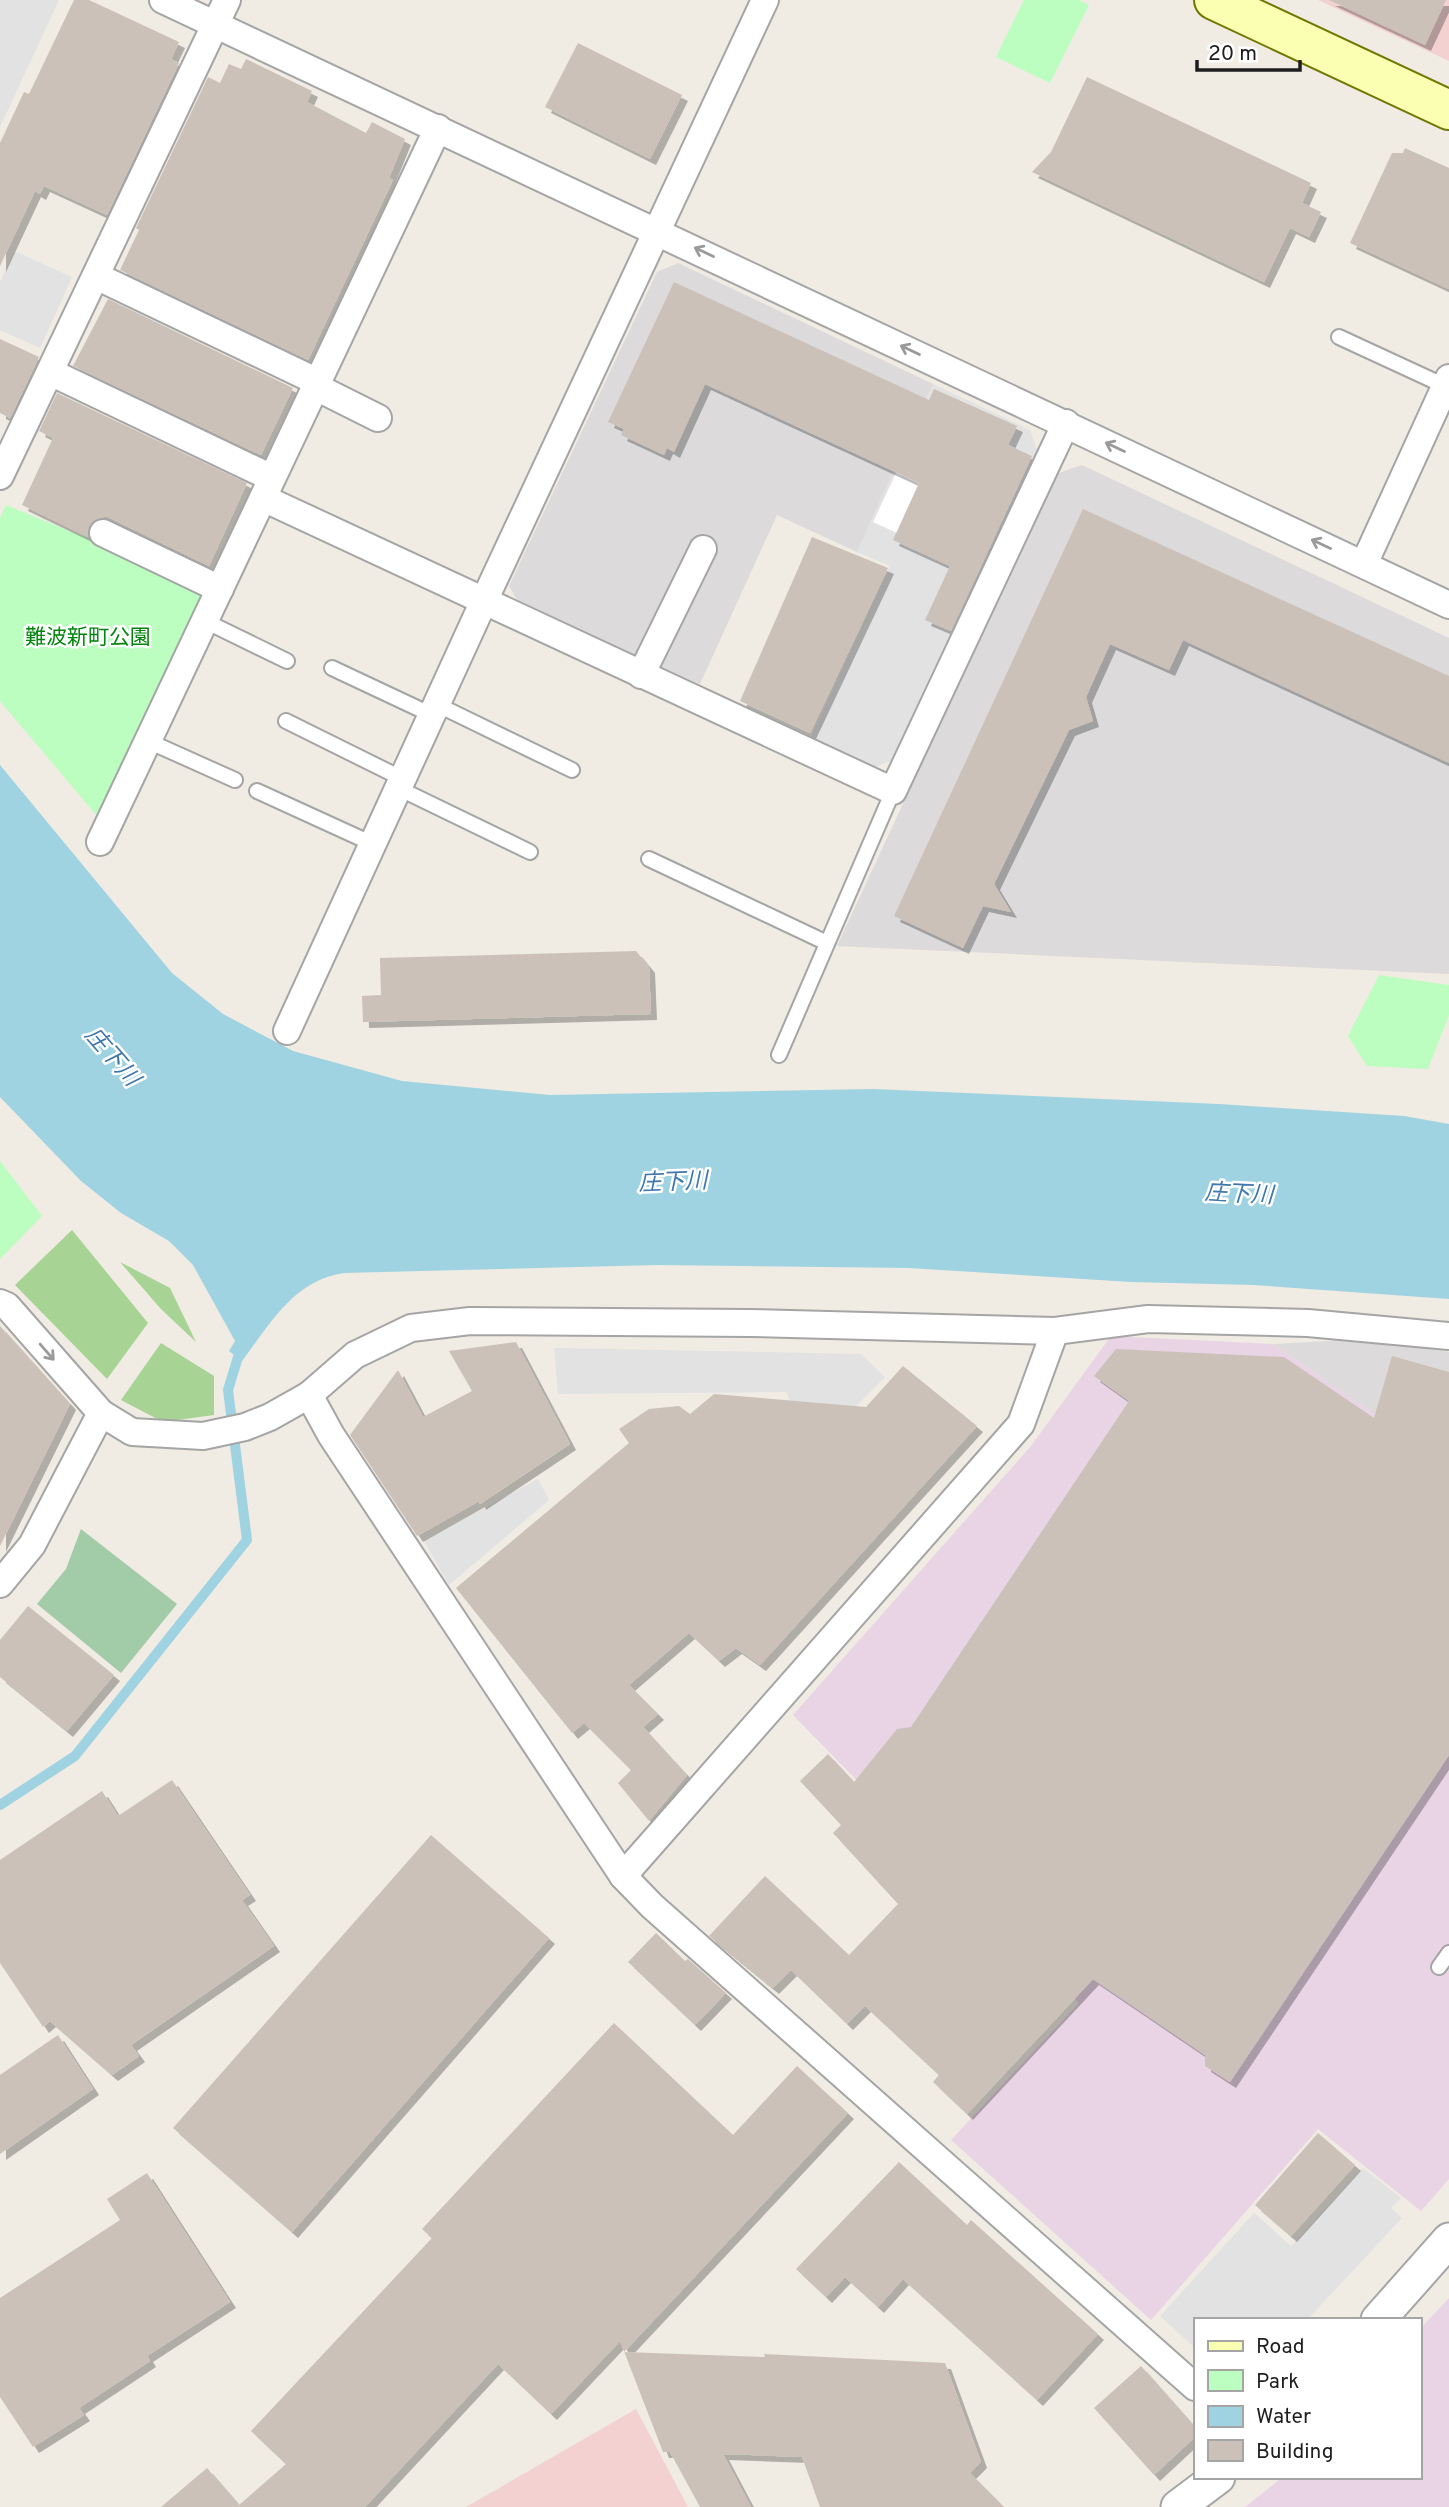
<svg xmlns="http://www.w3.org/2000/svg" width="1449" height="2507" viewBox="0 0 1449 2507" font-family="Overpass,'Noto Sans JP',sans-serif">
<style>
.residential{fill:#dcdada}
.commercial{fill:#f2d1d0}
.industrial{fill:#e9d4e5}
.forest{fill:#a7d394}
.cemetery{fill:#a2cba8}
.park{fill:#bbfec0}
.parking{fill:#e2e2e2}
.water{fill:#9fd3e1}
.pier{fill:#fff}
.lines{fill:none;stroke-linecap:round;stroke-linejoin:round}
.stream{stroke:#9fd3e1;stroke-width:10}
.building{fill:#ccc1b8;filter:url(#shadow)}
.service-casing{stroke:#a5a5a5;stroke-width:18}
.minor-casing{stroke:#a5a5a5;stroke-width:30}
.tertiary-casing{stroke:#a5a5a5;stroke-width:37}
.secondary-casing{stroke:#6d7900;stroke-width:42}
.service{stroke:#fff;stroke-width:14}
.minor{stroke:#fff;stroke-width:26}
.tertiary{stroke:#fff;stroke-width:33}
.secondary{stroke:#fbffb1;stroke-width:38}
.oneway{stroke:#9a9a9a}
.labels{text-anchor:middle;stroke-width:5;stroke-linejoin:round;paint-order:stroke}
.park-label{font-size:21px;fill:#02850c;stroke:#fff}
.water-label{font-size:23px;font-style:italic;fill:#4077ad;stroke:#fff}
</style>
<defs>
<filter id="shadow"><feDropShadow dx="6" dy="6" stdDeviation="0" flood-color="#0004"/></filter>
</defs>
<rect width="100%" height="100%" fill="#f0ebe3"/>
<!-- residential -->
<g class="residential">
<polygon points="678,263 933,384 857,552 777,515 700,684 520,605 509,586 657,272"/>
<polygon points="1082,465 1449,638 1449,974 837,946 1056,474"/>
<polygon points="1365,1339 1449,1352 1449,1466 1273,1344"/>
</g>
<!-- commercial -->
<g class="commercial">
<polygon points="1318,0 1449,0 1449,61"/>
<polygon points="636,2409 688,2507 466,2507"/>
</g>
<!-- industrial -->
<g class="industrial">
<polygon points="1111,1336 1273,1344 1449,1466 1449,2179 1421,2211 1318,2129 1151,2320 951,2140 1079,2003 1046,1974 793,1715 1031,1446"/>
<polygon points="1449,2298 1449,2507 1245,2507 1283,2477 1419,2477 1419,2330"/>
</g>
<!-- forest -->
<g class="forest">
<polygon points="72,1230 148,1323 107,1379 15,1285"/>
<polygon points="120,1262 170,1288 196,1342 161,1309"/>
<polygon points="161,1343 214,1376 214,1415 163,1422 121,1400"/>
</g>
<!-- cemetery -->
<polygon class="cemetery" points="81,1529 177,1604 121,1673 37,1604 66,1569"/>
<!-- park -->
<g class="park">
<polygon points="1024,0 1079,0 1089,5 1050,83 996,57"/>
<polygon points="6,505 208,588 102,822 0,701 0,518"/>
<polygon points="1379,975 1449,985 1449,1015 1428,1069 1367,1066 1348,1036"/>
<polygon points="0,1161 42,1216 0,1259"/>
</g>
<!-- parking -->
<g class="parking">
<polygon points="0,0 59,0 0,127"/>
<polygon points="14,251 72,277 40,348 0,330 0,282"/>
<polygon points="933,384 1030,430 1037,450 890,761 873,768 810,739 890,566 857,552"/>
<polygon points="554,1348 861,1354 885,1377 845,1417 797,1416 786,1392 558,1394"/>
<polygon points="538,1479 549,1500 449,1585 424,1541"/>
<polygon points="1363,2168 1401,2198 1391,2208 1402,2218 1307,2320 1195,2320 1195,2348 1160,2316 1254,2213 1291,2246"/>
</g>
<!-- water -->
<path class="water" d="M0 765 172 973 223 1014 293 1051 402 1081 550 1095 873 1089 1219 1104 1404 1116 1449 1124V1299L1254 1285 1131 1282 909 1268 657 1265 344 1273C294 1280 270 1324 242 1361L229 1351 235 1341 193 1265 169 1241 121 1213 81 1181 0 1097Z"/>
<!-- pier -->
<polygon class="pier" points="903,458 926,468 897,533 873,522"/>
<g class="lines">
<!-- stream -->
<polyline class="stream" points="0,1805 75,1756 247,1540 228,1390 242,1344"/>
</g>
<!-- building -->
<g class="building">
<polygon points="74,0 89,0 179,42 171,59 179,63 107,215 44,186 40,194 35,191 0,266 0,143 24,92 29,94"/>
<polygon points="1329,0 1446,0 1425,45"/>
<polygon points="578,43 682,95 650,159 545,107"/>
<polygon points="246,59 312,91 307,102 366,133 372,122 405,139 389,178 393,180 308,360 120,270 139,230 136,228 208,77 220,83 229,64 241,69"/>
<polygon points="1087,77 1311,183 1302,203 1321,212 1309,237 1290,228 1264,282 1032,172 1051,152"/>
<polygon points="1405,148 1449,168 1449,289 1350,243 1392,153 1403,153"/>
<polygon points="674,282 929,400 934,389 1017,426 1008,445 1032,456 951,631 925,620 950,566 893,540 919,483 705,384 674,452 667,448 664,455 621,435 624,429 608,422"/>
<polygon points="108,299 293,388 261,455 73,366"/>
<polygon points="0,339 39,357 10,418 0,413"/>
<polygon points="57,393 247,483 209,566 106,516 95,520 89,526 88,537 22,505 53,438 39,431"/>
<polygon points="1083,509 1449,676 1449,763 1183,640 1169,670 1110,644 1086,697 1093,721 1069,730 994,884 1011,912 983,906 963,948 894,916"/>
<polygon points="812,537 888,568 810,733 740,701"/>
<polygon points="636,951 649,967 651,1014 363,1022 362,996 381,995 380,958"/>
<polygon points="0,1326 70,1404 0,1546"/>
<polygon points="516,1342 570,1444 480,1504 479,1501 417,1536 350,1435 398,1370 423,1417 472,1391 449,1351"/>
<polygon points="1116,1349 1284,1357 1374,1418 1392,1356 1449,1372 1449,1755 1230,2082 1205,2066 1205,2055 1093,1979 967,2114 933,2082 939,2075 865,2006 847,2024 791,1970 773,1988 709,1936 765,1876 849,1955 898,1904 833,1833 841,1825 800,1781 828,1754 854,1782 897,1729 911,1727 1129,1401 1094,1376"/>
<polygon points="903,1366 977,1426 760,1665 736,1648 719,1661 689,1633 629,1685 658,1714 643,1727 687,1775 649,1821 618,1783 631,1770 584,1723 572,1733 456,1588 629,1443 619,1429 649,1409 679,1406 690,1414 714,1394 866,1407"/>
<polygon points="28,1606 114,1675 67,1731 0,1677 0,1640"/>
<polygon points="172,1780 250,1895 242,1900 274,1946 131,2045 139,2056 112,2075 50,2021 43,2027 0,1963 0,1860 102,1791 118,1816"/>
<polygon points="431,1835 549,1938 292,2232 173,2128"/>
<polygon points="656,1933 685,1961 688,1959 726,1993 695,2025 628,1962"/>
<polygon points="614,2023 733,2135 797,2066 848,2113 624,2352 765,2357 764,2354 945,2363 981,2462 970,2473 1004,2507 820,2507 802,2457 723,2454 751,2507 700,2507 670,2452 663,2452 620,2341 551,2414 498,2364 365,2507 161,2507 207,2468 239,2505 286,2464 251,2431 432,2238 422,2229"/>
<polygon points="58,2035 93,2089 0,2154 0,2075"/>
<polygon points="1318,2133 1355,2165 1291,2236 1255,2205"/>
<polygon points="899,2162 967,2225 971,2220 1098,2334 1037,2400 903,2279 878,2307 845,2277 826,2297 796,2269"/>
<polygon points="147,2173 230,2302 147,2356 150,2361 79,2408 84,2415 33,2447 0,2397 0,2298 120,2220 107,2199"/>
<polygon points="1141,2366 1195,2427 1195,2437 1154,2475 1094,2408"/>
</g>
<g class="lines">
<defs>
<g id="service">
<polyline points="1339,337 1445,386"/>
<polyline points="205,621 287,661"/>
<polyline points="332,668 432,715"/>
<polyline points="436,704 572,770"/>
<polyline points="286,721 403,779"/>
<polyline points="148,741 235,780"/>
<polyline points="398,788 530,852"/>
<polyline points="257,791 373,844"/>
<polyline points="649,859 827,943"/>
<polyline points="779,1055 893,791"/>
<polyline points="1439,1967 1449,1953"/>
</g>
<g id="minor">
<polyline points="163,0 1449,605"/>
<polyline points="96,276 318,382"/>
<polyline points="50,372 272,478"/>
<polyline points="316,387 378,418"/>
<polyline points="0,476 227,0"/>
<polyline points="263,498 893,791 1066,423"/>
<polyline points="103,533 220,589"/>
<polyline points="1364,564 1449,378"/>
<polyline points="641,675 703,549"/>
<polyline points="100,842 438,128"/>
<polyline points="287,1031 483,603 765,0"/>
<polyline points="0,1303 7,1306 101,1413 132,1432 203,1436 245,1427 270,1417 309,1395 355,1355 411,1328 470,1321 750,1323 1055,1331 1148,1319 1308,1323 1449,1336"/>
<polyline points="309,1395 331,1435 623,1876 652,1906 1195,2387"/>
<polyline points="0,1584 32,1545 101,1413"/>
<polyline points="623,1876 1021,1424 1055,1331"/>
</g>
<g id="tertiary">
<polyline points="1378,2320 1449,2240"/>
<polyline points="1178,2507 1218,2477"/>
</g>
<polyline id="secondary" points="1214,0 1449,110"/>
</defs>
<!-- service casing -->
<use href="#service" class="service-casing"/>
<!-- minor casing -->
<use href="#minor" class="minor-casing"/>
<!-- tertiary casing -->
<use href="#tertiary" class="tertiary-casing"/>
<!-- secondary casing -->
<use href="#secondary" class="secondary-casing"/>
<!-- service -->
<use href="#service" class="service"/>
<!-- minor -->
<use href="#minor" class="minor"/>
<!-- tertiary -->
<use href="#tertiary" class="tertiary"/>
<!-- secondary -->
<use href="#secondary" class="secondary"/>
</g>
<!-- one-way arrows -->
<defs><path id="oneway-shaft" d="M-6 0H5M1.5-3L5.5 0L1.5 3" fill="none" stroke-width="1.6" stroke-linecap="round" stroke-linejoin="round" transform="scale(1.75)"/></defs>
<g class="oneway">
<use href="#oneway-shaft" transform="translate(704 252) rotate(-155)"/>
<use href="#oneway-shaft" transform="translate(910 350) rotate(-155)"/>
<use href="#oneway-shaft" transform="translate(1115 447) rotate(-155)"/>
<use href="#oneway-shaft" transform="translate(1321 544) rotate(-155)"/>
<use href="#oneway-shaft" transform="translate(47 1352) rotate(49)"/>
</g>
<g class="labels">
<!-- park labels -->
<g class="park-label">
<text x="88" y="644">難波新町公園</text>
</g>
<!-- water labels -->
<g class="water-label">
<text transform="translate(113 1056) rotate(49)" y="8">庄下川</text>
<text transform="translate(673 1181) rotate(-2)" y="8">庄下川</text>
<text transform="translate(1239 1193) rotate(3)" y="8">庄下川</text>
</g>
</g>
<!-- legend -->
<rect x="1194" y="2318" width="228" height="161" fill="#ffffff" stroke="#a5a5a5" stroke-width="2"/>
<rect x="1208" y="2341" width="35" height="10" fill="#fbffb1" stroke="#a5a5a5" stroke-width="2"/>
<text x="1256" y="2353" font-size="21" fill="#1e1e1e">Road</text>
<rect x="1208" y="2370" width="35" height="21" fill="#bbfec0" stroke="#a5a5a5" stroke-width="2"/>
<text x="1256" y="2388" font-size="21" fill="#1e1e1e">Park</text>
<rect x="1208" y="2406" width="35" height="21" fill="#9fd3e1" stroke="#a5a5a5" stroke-width="2"/>
<text x="1256" y="2423" font-size="21" fill="#1e1e1e">Water</text>
<rect x="1208" y="2440" width="35" height="21" fill="#ccc1b8" stroke="#a5a5a5" stroke-width="2"/>
<text x="1256" y="2458" font-size="21" fill="#1e1e1e">Building</text>
<!-- scale -->
<path d="M1197 60v10h103v-10" fill="none" stroke="#1e1e1e" stroke-width="3.5"/>
<text x="1208" y="60" font-size="21" fill="#1e1e1e" stroke="#ffffff" stroke-width="5" paint-order="stroke">20 m</text>
</svg>
